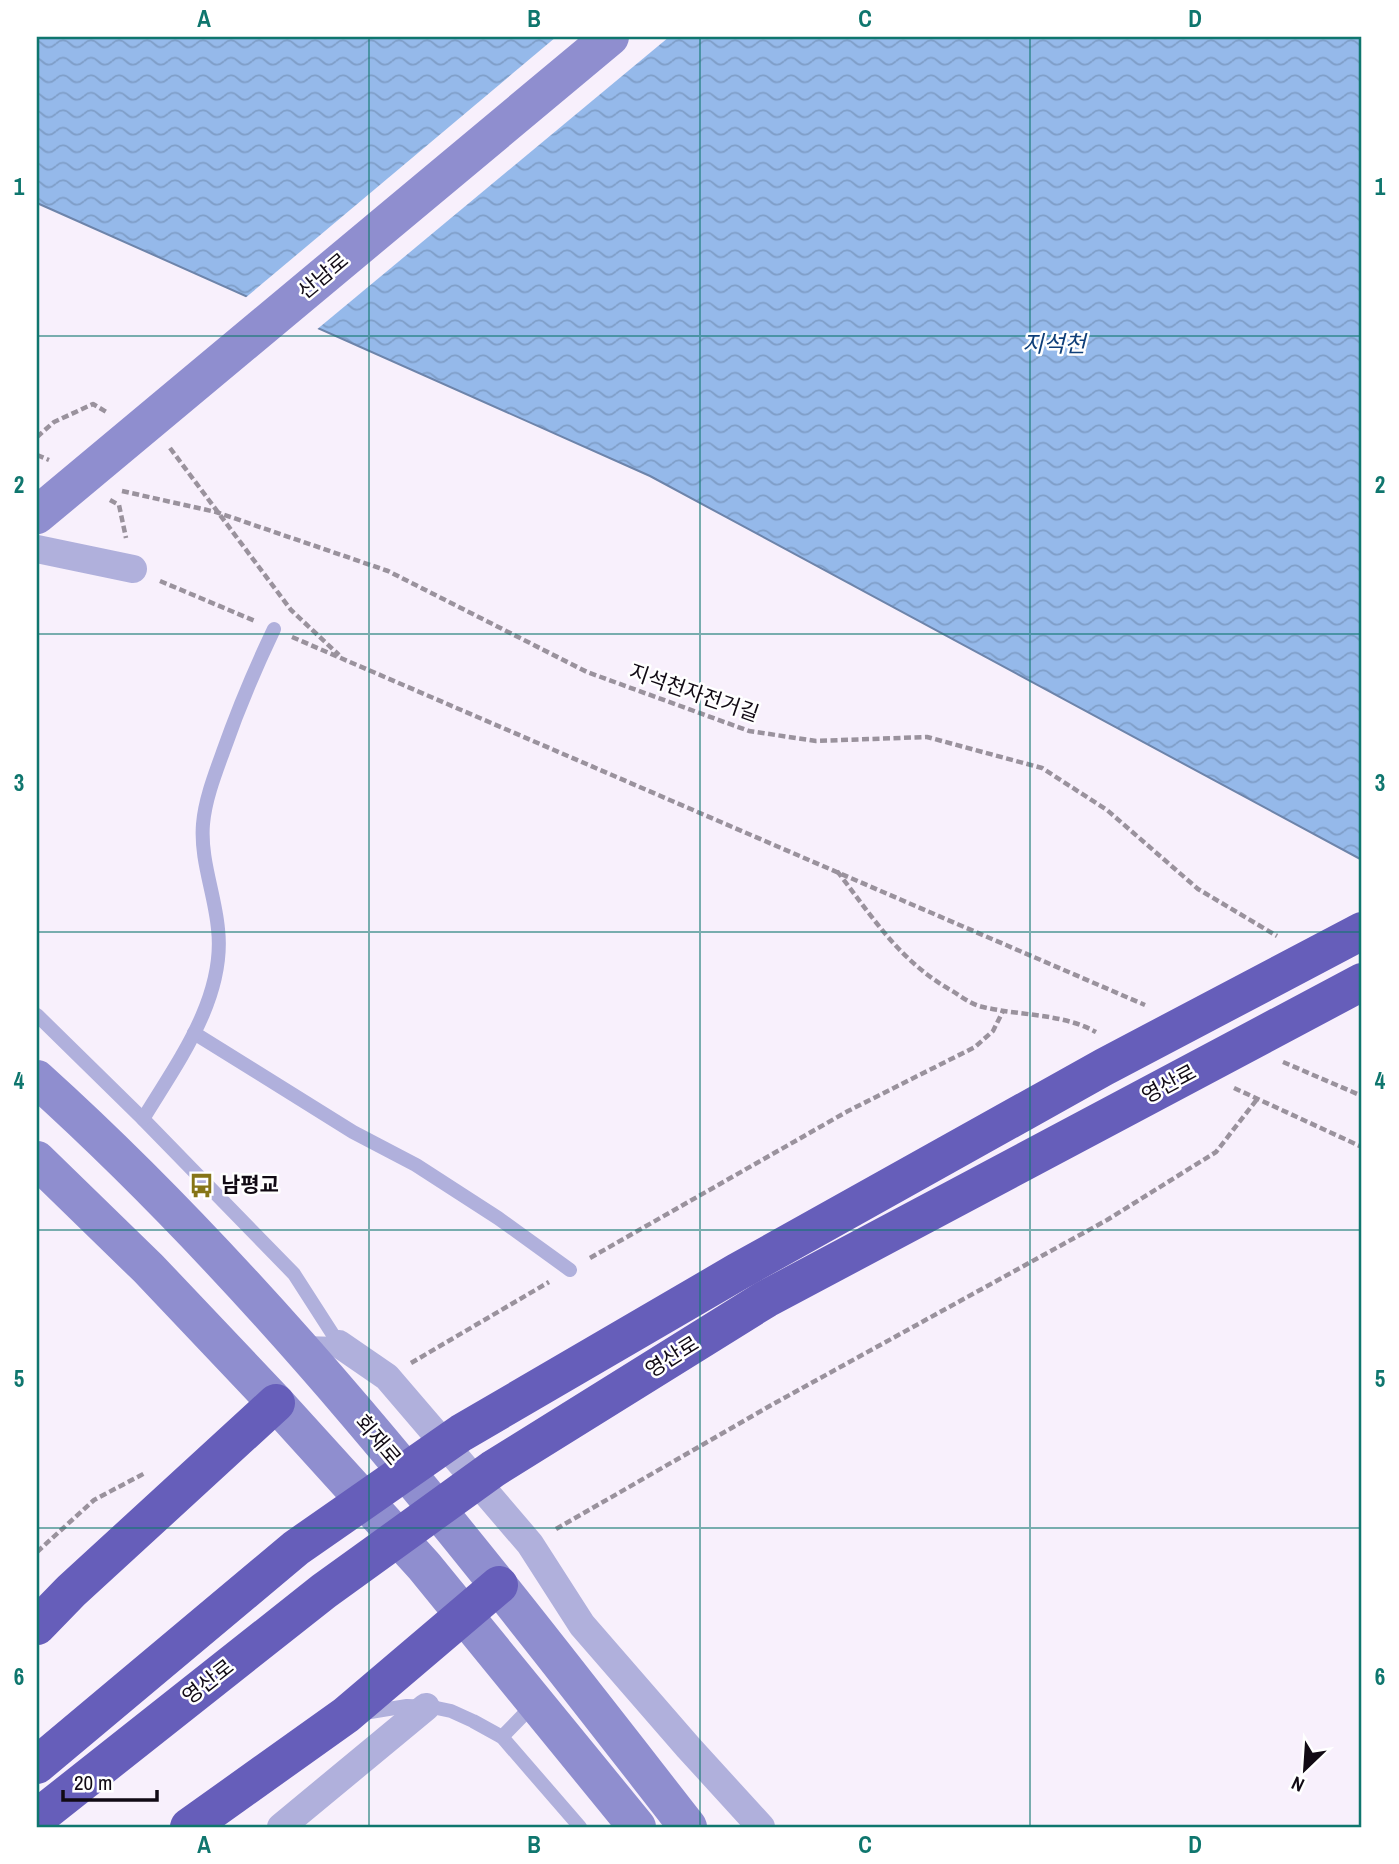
<svg xmlns="http://www.w3.org/2000/svg" width="1399" height="1864" viewBox="0 0 1399 1864" font-family="'Archivo Narrow','Noto Sans KR',sans-serif">
<style>
.water{fill:url(#water-waves);stroke:#6d84aa;stroke-width:2}
.pier{fill:#f8f0fc}
.lines{fill:none;stroke-linecap:round;stroke-linejoin:round}
.path{stroke:#9a929d;stroke-width:4.5;stroke-dasharray:7 3.5;stroke-linecap:butt}
.lane{stroke:#b0b0dc;stroke-width:14}
.street{stroke:#b0b0dc;stroke-width:28}
.secondary{stroke:#8f8ecf;stroke-width:38}
.highway{stroke:#665eba;stroke-width:38}
.grid{fill:none;stroke:#0f766e;stroke-width:2;stroke-opacity:0.55}
.labels{text-anchor:middle;stroke-width:5;stroke-linejoin:round;paint-order:stroke}
.street-label{font-size:21px;fill:#110a14;stroke:#fff}
.poi-label{font-size:21px;font-weight:bold;fill:#110a14;stroke:#fff;text-anchor:start}
.water-label{font-size:23px;font-style:italic;fill:#0f3f79;stroke:#fff}
.neatline{fill:none;stroke:#0f766e;stroke-width:2.5}
.grid-label{font-size:23px;text-anchor:middle;font-weight:bold;fill:#0f766e}
</style>
<defs>
<pattern id="water-waves" width="16" height="10" patternUnits="userSpaceOnUse" patternTransform="scale(1.75)"><rect width="16" height="10" fill="#95b9ea"/><path d="M0 5q4-4 8 0t8 0" fill="none" stroke="#7f9ec8"/></pattern>
</defs>
<rect width="100%" height="100%" fill="#f8f0fc"/>
<!-- water -->
<polygon class="water" points="37,37 1362,37 1362,860 650,476 37,203"/>
<!-- pier -->
<polygon class="pier" points="556,37 669,37 315,331 244,299"/>
<g class="lines">
<!-- path -->
<g class="path">
<polyline points="37,437 54,422 93,404 108,413"/>
<polyline points="170,448 291,610 339,655"/>
<polyline points="37,455 49,460"/>
<polyline points="122,491 216,512 388,571 587,672 749,731 816,741 927,737 1042,768 1107,810 1198,889 1277,936"/>
<polyline points="110,500 119,505 126,538"/>
<polyline points="160,581 255,621"/>
<polyline points="292,637 1145,1005"/>
<path d="M837 871C874 919 900 962 954 992 963 998 973 1005 983 1007 1021 1016 1061 1013 1096 1032"/>
<polyline points="1283,1062 1362,1096"/>
<polyline points="1234,1088 1362,1147"/>
<polyline points="590,1258 848,1111 975,1047 993,1031 1003,1011"/>
<polyline points="411,1363 549,1282"/>
<polyline points="556,1529 775,1403 1107,1220 1216,1152 1258,1098"/>
<polyline points="37,1552 94,1500 145,1473"/>
</g>
<!-- lane -->
<g class="lane">
<polyline points="37,1015 143,1119 294,1274 339,1344 302,1343"/>
<polyline points="194,1033 353,1132 416,1165 498,1218 570,1270"/>
<path d="M143 1119C177 1063 226 998 218 929 215 894 200 860 203 824 205 800 215 774 223 752 238 709 254 671 274 629"/>
<polyline points="364,1713 407,1706 432,1707 451,1711 473,1721 502,1737 580,1827"/>
<polyline points="502,1737 535,1703"/>
</g>
<!-- street -->
<g class="street">
<polyline points="37,549 133,569"/>
<polyline points="339,1344 387,1377 530,1544 582,1625 688,1747 761,1827"/>
<polyline points="281,1827 426,1707"/>
</g>
<!-- secondary -->
<g class="secondary">
<polyline points="37,515 610,37"/>
<path d="M37 1079C283 1301 485 1567 688 1827"/>
<polyline points="37,1160 148,1268 276,1403 424,1566 637,1827"/>
</g>
<!-- highway -->
<g class="highway">
<polyline points="37,1626 71,1591 276,1403"/>
<polyline points="37,1765 296,1548 461,1433 737,1272 1104,1067 1362,931"/>
<polyline points="37,1818 324,1591 493,1469 766,1299 1362,982"/>
<polyline points="189,1827 346,1715 499,1585"/>
</g>
</g>
<!-- grid -->
<path class="grid" d="M369 37V1827M700 37V1827M1030 37V1827M37 336H1362M37 634H1362M37 932H1362M37 1230H1362M37 1528H1362"/>
<!-- icons -->
<defs>
<symbol id="bus-bare" viewBox="-9 -9 18 18"><path d="M-5-6H5V4H4V6H2V4H-2V6H-4V4H-5ZM-3.5-4V0h7V-4ZM-3.5 1.2v1.5H-2V1.2ZM2 1.2v1.5H3.5V1.2Z" fill="#867517" stroke="#fff" stroke-width="2.5" paint-order="stroke"/></symbol>
</defs>
<g fill-rule="evenodd">
<use href="#bus-bare" x="184" y="1168" width="35" height="35"/>
</g>
<g class="labels">
<!-- street labels -->
<g class="street-label">
<text transform="translate(323 276) rotate(-40)" y="7">산남로</text>
<text transform="translate(694 693) rotate(19)" y="7">지석천자전거길</text>
<text transform="translate(1169 1084) rotate(-28)" y="7">영산로</text>
<text transform="translate(672 1357) rotate(-32)" y="7">영산로</text>
<text transform="translate(378 1440) rotate(50)" y="7">회재로</text>
<text transform="translate(208 1682) rotate(-38)" y="7">영산로</text>
</g>
<!-- poi labels -->
<g class="poi-label">
<text x="221" y="1192">남평교</text>
</g>
<!-- water labels -->
<g class="water-label">
<text x="1054" y="352">지석천</text>
</g>
</g>
<!-- border -->
<rect width="1399" height="1864" fill="none" stroke="#ffffff" stroke-width="77"/>
<!-- north arrow -->
<g transform="translate(1305 1769) rotate(205)" stroke="#ffffff" stroke-width="5" paint-order="stroke">
<path d="M0-5L12 26L0 18L-12 26Z" fill="#110a14"/>
<text y="-10" font-size="19" font-weight="bold" text-anchor="middle" fill="#110a14">N</text>
</g>
<!-- scale -->
<path d="M63 1790v10h94v-10" fill="none" stroke="#110a14" stroke-width="3.5"/>
<text x="74" y="1790" font-size="21" fill="#110a14" stroke="#ffffff" stroke-width="5" paint-order="stroke">20 m</text>
<rect x="38" y="38" width="1322" height="1788" class="neatline"/>
<g class="grid-label">
<text x="204" y="27">A</text>
<text x="534" y="27">B</text>
<text x="865" y="27">C</text>
<text x="1195" y="27">D</text>
<text x="19" y="195">1</text>
<text x="1380" y="195">1</text>
<text x="19" y="493">2</text>
<text x="1380" y="493">2</text>
<text x="19" y="791">3</text>
<text x="1380" y="791">3</text>
<text x="19" y="1089">4</text>
<text x="1380" y="1089">4</text>
<text x="19" y="1387">5</text>
<text x="1380" y="1387">5</text>
<text x="19" y="1685">6</text>
<text x="1380" y="1685">6</text>
<text x="204" y="1853">A</text>
<text x="534" y="1853">B</text>
<text x="865" y="1853">C</text>
<text x="1195" y="1853">D</text>
</g>
</svg>
